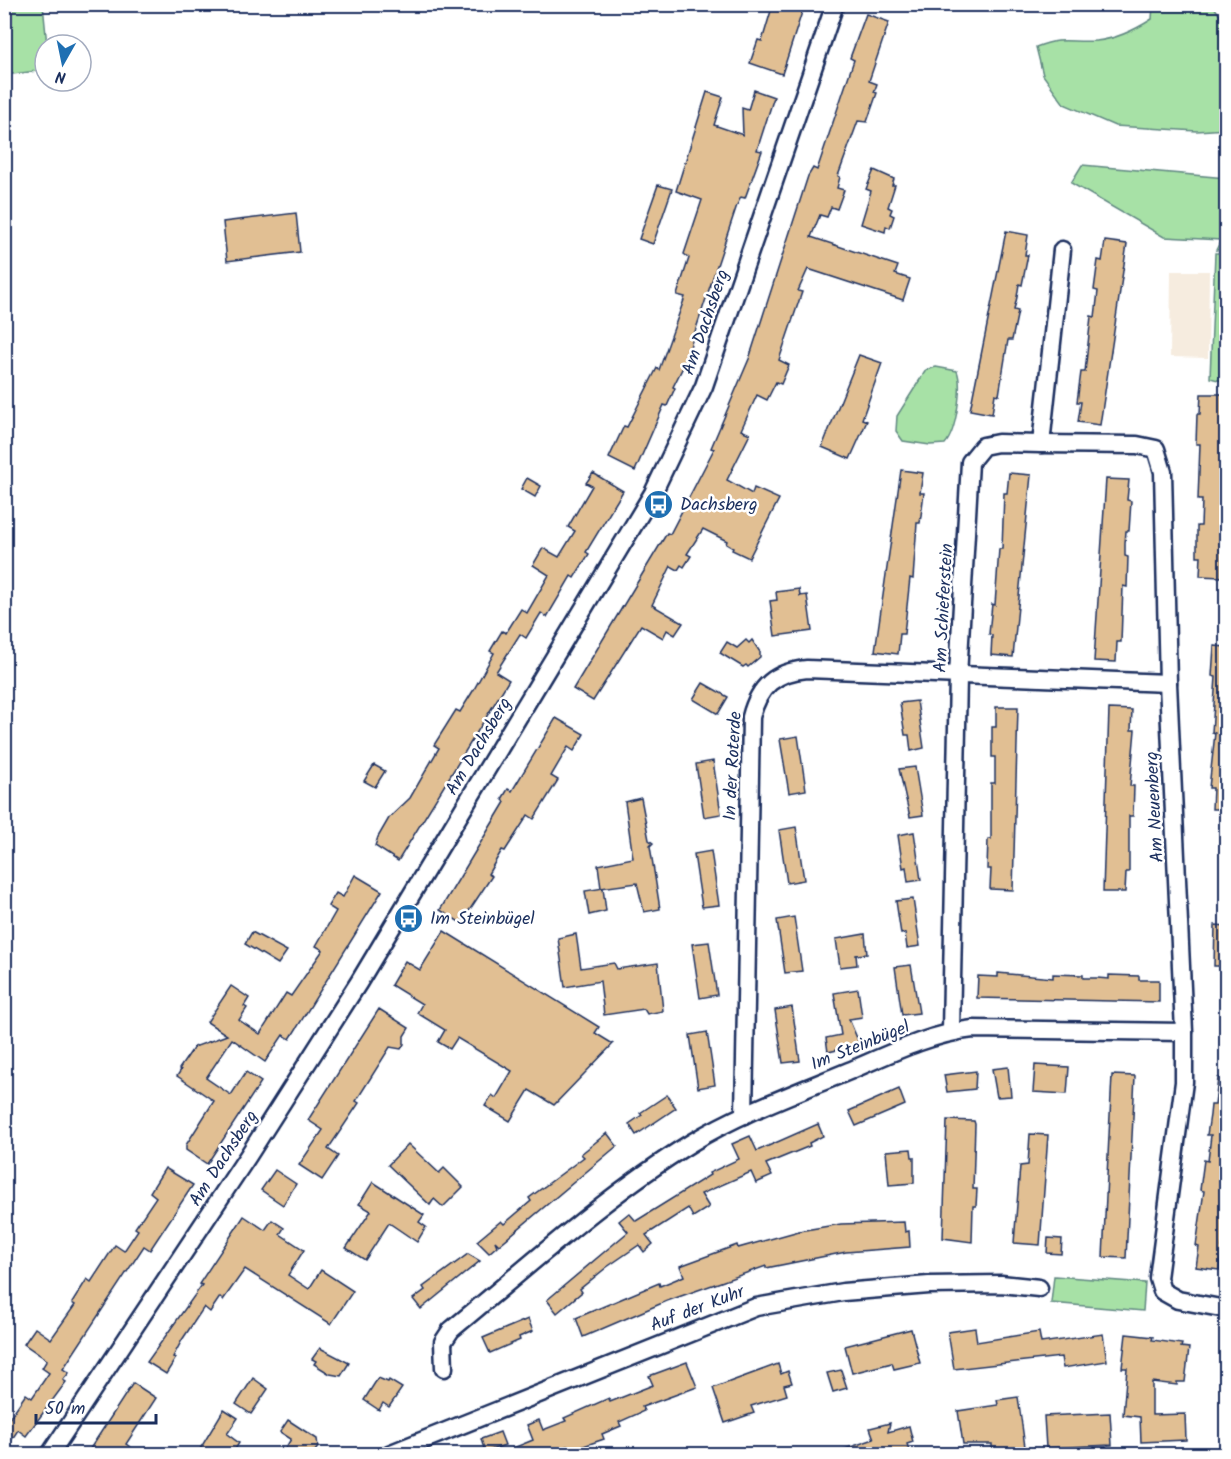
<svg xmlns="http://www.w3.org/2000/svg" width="1231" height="1459" viewBox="0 0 1231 1459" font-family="Kalam,sans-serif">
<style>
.built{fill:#f6ecdf}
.green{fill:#a7e1a6;stroke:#618882;stroke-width:1.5}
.building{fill:#e1bf93;stroke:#1b2f5e;stroke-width:1.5}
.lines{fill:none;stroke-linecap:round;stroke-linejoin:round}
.street-casing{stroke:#1b2f5e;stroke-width:21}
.street{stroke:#fff;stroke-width:16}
.labels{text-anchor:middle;stroke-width:5;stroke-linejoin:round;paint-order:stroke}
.street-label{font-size:18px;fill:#1b2f5e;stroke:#fff}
.poi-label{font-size:18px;fill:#1b2f5e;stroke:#fff;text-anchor:start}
</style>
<rect width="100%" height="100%" fill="#fff"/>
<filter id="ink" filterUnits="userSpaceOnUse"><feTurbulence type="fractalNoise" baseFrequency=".0167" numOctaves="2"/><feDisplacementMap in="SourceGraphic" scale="12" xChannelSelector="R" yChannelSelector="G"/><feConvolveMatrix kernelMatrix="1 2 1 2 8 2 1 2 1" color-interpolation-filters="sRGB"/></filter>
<g filter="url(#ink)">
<!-- built -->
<polygon class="built" points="1171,271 1209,271 1208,358 1170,357"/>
<!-- green -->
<g class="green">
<polygon points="5,5 43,5 47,45 45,70 5,75"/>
<path d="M1153 5H1213L1226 25V129L1197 131 1115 126 1064 104 1043 75 1036 47C1065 36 1069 43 1096 41 1117 39 1135 30 1152 19Z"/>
<polygon points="1082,165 1226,178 1226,249 1216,250 1221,240 1164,237 1071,183"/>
<polygon points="1215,253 1226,253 1226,382 1210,378"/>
<path d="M936 367 957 371C963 387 956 432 945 444L930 445 903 441 896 431 897 416 926 370Z"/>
<polygon points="1054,1276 1145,1283 1143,1311 1051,1303"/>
</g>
<!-- building -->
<g class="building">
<polygon points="773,4 789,4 803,9 782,74 750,63 758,40 762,41"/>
<polygon points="866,14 889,22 869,81 877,84 874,92 877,93 867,122 858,121 838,176 840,177 837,188 844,190 837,209 831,207 827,217 820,215 811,237 898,266 895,274 910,279 903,300 808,269 798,291 802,292 779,360 789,365 781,384 776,382 767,400 757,395 741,430 750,434 727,480 752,494 754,488 779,499 749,558 732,550 733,548 726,544 727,541 703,529 687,554 691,556 684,567 681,565 678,570 671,566 652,605 683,623 675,635 667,630 663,638 641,625 593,701 573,689 667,533 670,534 714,449 711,448 749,359 808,176 813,168 817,170 854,60 850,58"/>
<polygon points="754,90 774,97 757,150 762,151 745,198 741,197 737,205 684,365 673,387 675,388 667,406 664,405 635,471 609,458 624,426 627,427 657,368 659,370 685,297 677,295 689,258 684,254 702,200 676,191 707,92 723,97 714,125 743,135 742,108 748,110"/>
<polygon points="874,170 894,179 892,185 895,185 888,207 892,209 890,214 894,216 890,228 886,226 885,232 861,224 871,191 866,189"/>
<polygon points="658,185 672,189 653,244 639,239"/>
<polygon points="296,213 300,252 227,261 223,222"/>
<polygon points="1006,231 1028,235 1025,255 1028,255 1022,285 1019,284 1017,297 1014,310 1018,311 1012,340 1008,340 999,395 995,394 992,414 970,410"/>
<polygon points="1105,241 1127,244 1100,425 1078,422 1081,402 1077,402 1081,372 1085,372 1091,316 1095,317 1098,291 1094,290 1098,260 1102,261"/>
<polygon points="859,355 882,363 862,419 867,421 850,459 822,447"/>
<polygon points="1201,394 1223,394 1222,577 1200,576 1201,556 1197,556 1197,526 1201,526 1202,500 1198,500 1200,444 1196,444 1197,414 1200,414"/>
<polygon points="901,470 923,473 920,493 924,493 920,523 917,523 913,579 910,578 904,634 900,634 898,654 875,651"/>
<polygon points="593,473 623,491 586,552 589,554 574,578 571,576 547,617 541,613 526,638 520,634 496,672 509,680 398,861 375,846 378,837 389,818 410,798 439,748 434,745 456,710 460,712 473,691 494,653 490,651 502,631 506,633 521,609 527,613 549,575 533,565 543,548 559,557 575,531 568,527 592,486 586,483"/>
<polygon points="1009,473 1031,475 1013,657 991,655 992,635 989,634 992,604 995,605 999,549 1002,549 1004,493 1007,493"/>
<polygon points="527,478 541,486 535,497 521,489"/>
<polygon points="1106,479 1129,480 1127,500 1131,501 1129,531 1126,531 1125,543 1125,556 1128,557 1127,587 1123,586 1121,642 1117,642 1116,662 1094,661"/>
<polygon points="799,589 800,596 807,595 812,631 775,636 770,601 777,600 776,592"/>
<polygon points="746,640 749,643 752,640 760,652 760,657 748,667 746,665 743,667 720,653 727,642 737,648"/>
<polygon points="1214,646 1227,647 1227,809 1212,809 1213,788 1209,788 1215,733 1212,732 1216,677 1212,676"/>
<polygon points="703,683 728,697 718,714 693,699"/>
<polygon points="917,701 924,748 911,751 909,735 905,735 900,703"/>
<polygon points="996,707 1018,707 1013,890 990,889 991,869 987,869 988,839 991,839 991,783 995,783 995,757 992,757 992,727 996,727"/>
<polygon points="1109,709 1132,710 1131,730 1135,730 1130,786 1134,786 1133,816 1129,816 1129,872 1126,872 1125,892 1103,892"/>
<polygon points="556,718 584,734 574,751 568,747 551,776 558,780 534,819 528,815 505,851 502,850 488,874 492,876 461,923 440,910 505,802 502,799 508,789 512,791"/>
<polygon points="798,736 806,790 789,793 780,739"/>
<polygon points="713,761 721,814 704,817 696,764"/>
<polygon points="374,765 385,771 375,787 364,781"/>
<polygon points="915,767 923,815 910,817 899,769"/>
<polygon points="641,798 649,840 653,843 650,846 660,909 644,912 637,883 601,888 598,865 633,858 625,802"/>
<polygon points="796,827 804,880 787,883 779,830"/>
<polygon points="914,832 921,880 908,882 906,867 903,868 898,835"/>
<polygon points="711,851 719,905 702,907 694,854"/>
<polygon points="355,875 382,891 290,1039 283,1035 265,1062 232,1039 206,1078 231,1095 246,1072 261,1082 207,1164 186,1150 186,1145 214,1101 180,1078 177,1076 181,1070 179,1069 194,1047 227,1035 207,1022 231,986 249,998 244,1006 247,1008 239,1020 260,1034 286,993 291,996 323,950 316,946 336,911 328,906 336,893 343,897"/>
<polygon points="603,888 606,911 589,915 585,891"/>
<polygon points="913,899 920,946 907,948 905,933 901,934 896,901"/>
<polygon points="794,917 802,971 785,973 777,920"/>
<polygon points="1215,925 1227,926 1227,966 1214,966"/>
<polygon points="444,931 599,1027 595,1033 613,1044 554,1105 529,1090 510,1121 485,1106 492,1095 496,1098 512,1071 457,1038 450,1049 438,1042 445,1030 417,1013 422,1004 391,985 405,961 420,970"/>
<polygon points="252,932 287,951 278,964 245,944"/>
<polygon points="576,934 581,968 614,963 617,969 658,963 663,1011 647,1014 644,1009 604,1015 600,981 565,987 558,938"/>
<polygon points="865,934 867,954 856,955 857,965 840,967 836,939"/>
<polygon points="709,942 717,995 700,998 692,944"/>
<polygon points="911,965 919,1013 902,1015 895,967"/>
<polygon points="998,973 1053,978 1053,974 1083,975 1083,978 1097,978 1109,979 1109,975 1139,976 1139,980 1159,980 1159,1002 977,998 978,976 998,977"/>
<polygon points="858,989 862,1017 849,1019 860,1045 828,1052 826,1038 841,1035 834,993"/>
<polygon points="792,1007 800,1061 783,1063 775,1010"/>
<polygon points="379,1009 409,1028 404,1036 404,1044 401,1049 390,1047 356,1101 359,1103 328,1149 338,1156 322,1180 299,1165 323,1130 308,1120"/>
<polygon points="707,1032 715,1085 698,1088 690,1035"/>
<polygon points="1035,1065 1069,1067 1067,1094 1033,1092"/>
<polygon points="1008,1067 1011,1096 997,1097 992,1069"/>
<polygon points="976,1071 975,1089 947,1092 944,1075"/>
<polygon points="1112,1075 1135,1076 1126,1258 1103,1257"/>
<polygon points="1218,1078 1227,1079 1224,1204 1227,1211 1219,1270 1196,1267 1199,1247 1196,1246 1204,1191 1200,1190 1204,1160 1208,1161 1211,1135 1207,1135 1210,1115 1211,1105 1215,1105"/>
<polygon points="899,1089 905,1105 856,1126 849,1111"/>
<polygon points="667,1095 676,1108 636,1135 629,1124 642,1115 640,1113"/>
<polygon points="947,1120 974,1121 975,1124 973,1189 977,1189 976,1206 973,1206 972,1242 943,1238"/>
<polygon points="818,1124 823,1136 809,1143 810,1146 766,1164 772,1176 756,1183 751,1172 701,1194 709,1207 693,1217 688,1208 646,1235 653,1244 644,1252 639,1245 607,1267 580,1289 582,1292 557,1313 547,1300 628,1232 619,1221 629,1213 636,1221 710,1175 709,1173 739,1159 732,1144 750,1136 757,1151"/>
<polygon points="607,1133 617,1146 499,1245 495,1241 497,1246 489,1253 477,1241 501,1221 504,1224 531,1201 529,1198 584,1157 581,1154"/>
<polygon points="1030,1134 1048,1135 1040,1245 1014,1243 1020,1166 1028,1165"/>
<polygon points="408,1144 439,1173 444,1168 463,1187 443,1207 434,1199 430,1205 388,1165"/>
<polygon points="911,1149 912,1157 914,1157 914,1183 889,1185 886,1151"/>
<polygon points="165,1168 193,1185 150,1250 144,1246 63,1369 69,1373 63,1380 66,1382 26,1436 18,1430 4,1451 4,1426 26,1394 32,1398 49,1373 42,1368 47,1360 24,1344 35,1328 51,1339 75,1305 72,1303 87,1279 91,1282 115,1245 124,1251 138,1230 135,1228 156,1197 150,1192"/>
<polygon points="275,1170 296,1184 283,1205 261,1190"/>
<polygon points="373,1182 424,1215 419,1222 426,1227 417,1242 389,1223 365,1260 346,1248 371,1211 359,1204"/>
<polygon points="244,1216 265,1230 272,1220 284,1228 280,1234 304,1250 288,1275 309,1289 321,1270 353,1291 331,1324 245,1269 223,1300 220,1297 210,1312 204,1307 182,1340 173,1357 176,1358 166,1374 147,1362 202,1285 199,1284"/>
<polygon points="904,1222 905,1232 909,1231 910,1247 846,1252 766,1268 766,1266 667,1301 583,1337 576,1318 659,1283 660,1286 684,1276 680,1266 737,1245 738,1248 799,1231 841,1224"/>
<polygon points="1048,1238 1062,1239 1061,1254 1047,1253"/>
<polygon points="468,1254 480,1261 421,1309 413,1299 425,1290 423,1287"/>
<polygon points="528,1319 533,1331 519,1337 520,1340 490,1353 483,1338"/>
<polygon points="975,1328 977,1342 1039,1332 1041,1343 1103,1334 1107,1361 1063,1368 1061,1357 954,1369 948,1332"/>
<polygon points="911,1329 920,1363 894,1369 892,1363 852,1373 845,1346"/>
<polygon points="1126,1334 1153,1337 1152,1340 1182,1344 1181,1347 1189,1348 1185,1382 1177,1382 1177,1385 1152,1382 1152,1415 1185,1414 1186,1440 1141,1442 1140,1417 1123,1415 1127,1368 1122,1368"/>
<polygon points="320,1348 349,1363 341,1376 330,1374 314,1364 316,1361 312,1359"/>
<polygon points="687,1362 697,1387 642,1407 644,1411 619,1422 621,1426 602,1434 604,1439 569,1451 567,1446 542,1455 496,1455 533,1440 527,1425 539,1420 543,1430 566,1421 564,1418 609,1398 610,1402 653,1385 649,1376"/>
<polygon points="778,1364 781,1374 788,1371 792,1383 784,1385 787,1395 751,1406 754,1413 725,1423 713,1388"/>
<polygon points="841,1370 847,1388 833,1392 827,1373"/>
<polygon points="253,1378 268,1389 251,1414 236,1404"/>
<polygon points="378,1378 388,1382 389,1380 402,1388 389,1407 383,1403 379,1410 364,1400"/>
<polygon points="133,1383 156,1398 126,1444 142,1455 86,1455"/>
<polygon points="1018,1397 1026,1454 992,1453 992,1444 963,1444 958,1411 998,1405 997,1400"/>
<polygon points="224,1409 238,1418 227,1434 239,1443 232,1455 208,1455 200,1449"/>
<polygon points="1110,1413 1112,1445 1046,1448 1044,1416"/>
<polygon points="288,1420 317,1439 318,1447 315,1451 294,1455 285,1449 291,1439 280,1432"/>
<polygon points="890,1423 888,1432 909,1426 913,1442 907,1444 909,1450 894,1455 836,1455 836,1452 874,1439 870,1428"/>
<polygon points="500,1432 505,1445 485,1452 481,1439"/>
</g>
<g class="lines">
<defs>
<g id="street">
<polyline points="1041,444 1137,445 1156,449 1163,472 1168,683 1184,1032 1184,1082 1158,1278 1162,1291 1178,1300 1226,1309"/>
<polyline points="951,1031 958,676 970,462 983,446 998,443 1041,444 1062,250"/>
<path d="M744 1115 751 717C759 686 775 672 807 669L1168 683"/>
<path d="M444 1368 443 1342 451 1330C529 1266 605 1196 691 1143 740 1113 796 1093 849 1071 889 1054 929 1034 973 1029L1184 1032"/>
<polyline points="50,1454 248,1156 359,982 653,493 704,386 835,4"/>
<polyline points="389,1454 756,1307 843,1292 929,1285 1001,1284 1039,1288"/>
</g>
</defs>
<!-- street casing -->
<use href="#street" class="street-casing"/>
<!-- street -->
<use href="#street" class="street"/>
</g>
</g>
<!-- icons -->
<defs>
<symbol id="bus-disc" viewBox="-11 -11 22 22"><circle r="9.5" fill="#1f6fb2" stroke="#fff"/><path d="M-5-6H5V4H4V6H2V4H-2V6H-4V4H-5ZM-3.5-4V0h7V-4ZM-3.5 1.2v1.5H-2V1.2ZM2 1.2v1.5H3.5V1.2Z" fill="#fff"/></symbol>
</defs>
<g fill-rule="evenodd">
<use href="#bus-disc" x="642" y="488" width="33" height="33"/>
<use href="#bus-disc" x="392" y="902" width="33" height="33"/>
</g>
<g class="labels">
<!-- street labels -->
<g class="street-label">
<text transform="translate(705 322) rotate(-71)" y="6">Am Dachsberg</text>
<text transform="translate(943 608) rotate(-87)" y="6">Am Schieferstein</text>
<text transform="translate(478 746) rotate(-59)" y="6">Am Dachsberg</text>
<text transform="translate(732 766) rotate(-87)" y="6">In der Roterde</text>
<text transform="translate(1154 807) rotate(-93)" y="6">Am Neuenberg</text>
<text transform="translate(860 1045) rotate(-22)" y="6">Im Steinbügel</text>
<text transform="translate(223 1158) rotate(-57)" y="6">Am Dachsberg</text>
<text transform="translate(697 1308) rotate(-21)" y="6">Auf der Kuhr</text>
</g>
<!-- poi labels -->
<g class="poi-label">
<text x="680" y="510">Dachsberg</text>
<text x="430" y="924">Im Steinbügel</text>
</g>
</g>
<!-- margin -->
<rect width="1231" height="1459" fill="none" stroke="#fff" stroke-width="24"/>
<rect x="12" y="12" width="1207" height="1435" fill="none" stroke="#1b2f5e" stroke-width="2" filter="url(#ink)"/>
<!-- north arrow -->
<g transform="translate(63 63) rotate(189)"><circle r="28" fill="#ffffff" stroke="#a4acbf" stroke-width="1.5"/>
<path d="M0-4.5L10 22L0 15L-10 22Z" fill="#1f6fb2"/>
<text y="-9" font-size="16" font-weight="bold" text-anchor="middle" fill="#1b2f5e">N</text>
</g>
<!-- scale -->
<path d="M36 1414v9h120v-9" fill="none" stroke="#1b2f5e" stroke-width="3"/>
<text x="45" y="1414" font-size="18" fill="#1b2f5e" stroke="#ffffff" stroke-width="4.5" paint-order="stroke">50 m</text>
</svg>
